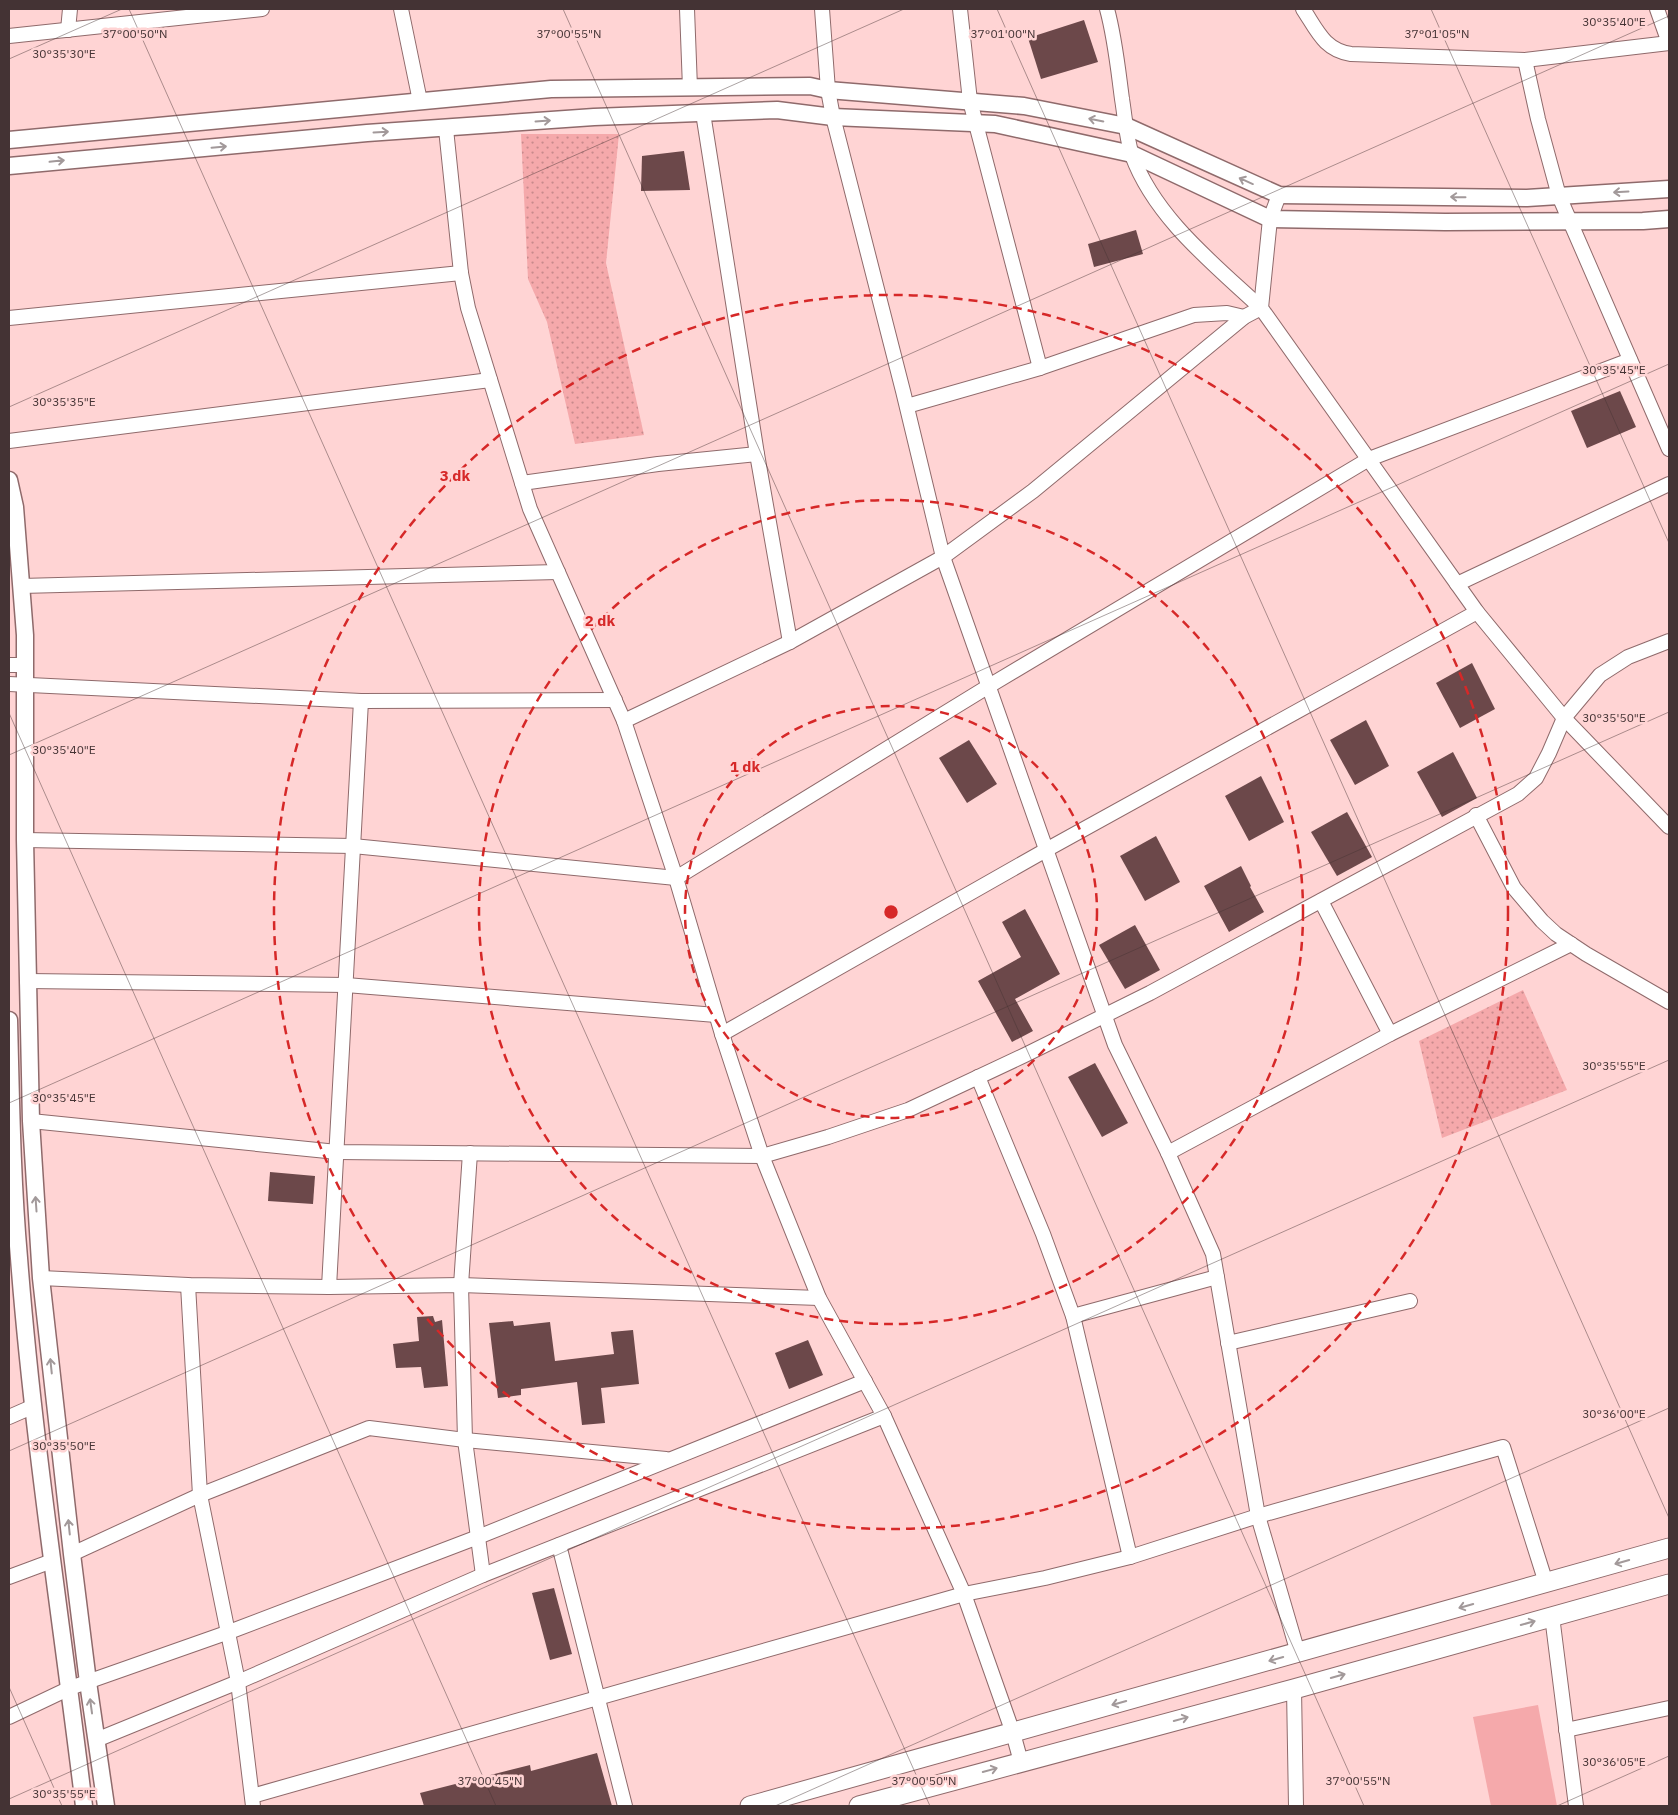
<svg xmlns="http://www.w3.org/2000/svg" width="1678" height="1815" viewBox="0 0 1678 1815" font-family="'IBM Plex Sans',sans-serif">
<style>
.green{fill:#f5a9ab}
.park{fill:url(#park-dots)}
.building{fill:#6c484a}
.lines{fill:none;stroke-linecap:round;stroke-linejoin:round}
.minor-casing{stroke:#8f6a6b;stroke-width:16}
.tertiary-casing{stroke:#8f6a6b;stroke-width:19}
.secondary-casing{stroke:#8f6a6b;stroke-width:21}
.minor{stroke:#fff;stroke-width:14}
.tertiary{stroke:#fff;stroke-width:16}
.secondary{stroke:#fff;stroke-width:19}
.oneway{stroke:#a2999a}
.ticks{fill:none;stroke:#443334;stroke-width:1;stroke-opacity:0.45}
.ring{fill:none;stroke:#d62828;stroke-width:2.5;stroke-dasharray:9 6}
.ticks-label{font-size:12px;text-anchor:middle;fill:#443334;stroke:#ffd4d4;stroke-width:5;stroke-linejoin:round;paint-order:stroke}
.centre{fill:#d62828;stroke:#ffd4d4;stroke-width:2.5}
.ring-label{font-size:15px;text-anchor:middle;font-weight:bold;fill:#d62828;stroke:#ffd4d4;stroke-width:5;stroke-linejoin:round;paint-order:stroke}
</style>
<defs>
<pattern id="park-dots" width="8" height="8" patternUnits="userSpaceOnUse" patternTransform="scale(1.25)"><rect width="8" height="8" fill="#f5a9ab"/><path d="M2 2h.1M6 6h.1" fill="none" stroke="#c88a8c" stroke-width="1.8" stroke-linecap="round"/></pattern>
</defs>
<rect width="100%" height="100%" fill="#ffd4d4"/>
<!-- green -->
<polygon class="green" points="1538,1705 1557,1806 1491,1806 1473,1717"/>
<!-- park -->
<g class="park">
<polygon points="521,134 619,134 606,263 644,435 575,444 547,322 528,279"/>
<polygon points="1523,990 1567,1090 1442,1138 1419,1041"/>
</g>
<!-- building -->
<g class="building">
<polygon points="1084,20 1098,62 1041,79 1028,38"/>
<polygon points="684,151 690,190 641,191 642,156"/>
<polygon points="1136,230 1143,254 1094,267 1088,244"/>
<polygon points="1620,391 1636,427 1587,448 1571,411"/>
<polygon points="1472,663 1495,709 1460,728 1436,683"/>
<polygon points="1366,720 1389,766 1355,785 1330,740"/>
<polygon points="969,740 997,784 967,803 939,758"/>
<polygon points="1453,752 1477,798 1442,817 1417,772"/>
<polygon points="1261,776 1284,822 1249,841 1225,796"/>
<polygon points="1347,812 1372,857 1337,876 1311,832"/>
<polygon points="1156,836 1180,882 1145,901 1120,856"/>
<polygon points="1241,866 1251,886 1250,887 1264,912 1229,932 1204,886"/>
<polygon points="1025,909 1060,974 1015,999 1033,1031 1012,1042 978,981 1021,957 1002,922"/>
<polygon points="1135,925 1160,970 1125,989 1099,945"/>
<polygon points="1095,1063 1128,1123 1102,1137 1068,1077"/>
<polygon points="270,1172 315,1176 313,1204 268,1201"/>
<polygon points="433,1316 435,1322 442,1320 448,1386 424,1388 421,1367 396,1368 393,1344 419,1341 417,1317"/>
<polygon points="513,1321 514,1326 550,1322 555,1361 614,1354 611,1332 633,1330 639,1384 601,1388 605,1423 582,1425 577,1382 521,1389 521,1395 498,1398 489,1323"/>
<polygon points="808,1340 823,1375 789,1389 775,1353"/>
<polygon points="554,1588 572,1654 550,1660 532,1593"/>
<polygon points="597,1753 612,1806 424,1806 420,1793 530,1765 531,1771"/>
</g>
<g class="lines">
<defs>
<g id="minor">
<polyline points="401,9 420,101"/>
<polyline points="687,9 690,88"/>
<polyline points="822,9 828,90 833,117 903,391 943,557 1115,1045 1168,1153 1213,1254 1258,1516 1298,1653"/>
<polyline points="960,9 970,101 1040,368"/>
<path d="M1303 9C1317 30 1324 50 1351 54L1525 60 1669 43"/>
<polyline points="1657,9 1669,43"/>
<polyline points="68,30 70,9"/>
<polyline points="9,36 262,9"/>
<polyline points="1525,60 1538,119 1559,196 1669,449"/>
<polyline points="703,113 757,454 790,642"/>
<polyline points="446,129 461,273 468,308 530,509 624,721 676,878 722,1034 762,1156 819,1298 884,1416 964,1594 1013,1733 1021,1762"/>
<polyline points="1279,195 1270,219 1261,308 1477,612 1564,718 1669,827"/>
<polyline points="9,318 461,273"/>
<polyline points="907,406 1040,368 1194,315 1227,313 1244,317"/>
<polyline points="9,441 490,380"/>
<polyline points="522,483 658,464 757,454"/>
<polyline points="1457,584 1669,484"/>
<polyline points="21,586 558,572"/>
<polyline points="9,665 25,665"/>
<polyline points="9,684 361,701 615,700"/>
<path d="M624 721 790 642 943 557 1033 491 1244 317 1261 308C1214 264 1155 218 1132 155 1126 137 1125 117 1122 99 1118 69 1115 38 1107 9"/>
<polyline points="1476,815 1514,888 1542,921 1556,934 1586,954 1669,1002"/>
<polyline points="25,840 353,846 676,878 989,686 1369,459 1630,360"/>
<polyline points="1321,901 1390,1034"/>
<polyline points="27,981 346,985 716,1015"/>
<polyline points="722,1034 1046,850 1477,612"/>
<polyline points="978,1077 1043,1234 1073,1316 1130,1557"/>
<polyline points="31,1121 337,1152 762,1156 828,1137 908,1110 1025,1055 1150,993 1518,794 1536,778 1549,753 1564,718 1600,675 1628,657 1669,641"/>
<polyline points="470,1153 461,1285 465,1440 483,1575"/>
<polyline points="1168,1153 1390,1034 1571,944"/>
<polyline points="41,1278 188,1285 329,1287 461,1285 819,1298"/>
<polyline points="188,1285 200,1495 238,1682 253,1806"/>
<polyline points="329,1287 361,701"/>
<polyline points="1073,1316 1217,1277"/>
<polyline points="1228,1343 1410,1301"/>
<polyline points="9,1417 34,1406"/>
<polyline points="559,1545 625,1806"/>
<polyline points="72,1554 200,1495 369,1428 465,1440 666,1459"/>
<polyline points="9,1577 52,1561"/>
<polyline points="1552,1616 1576,1806"/>
<polyline points="1294,1689 1296,1806"/>
<polyline points="9,1717 70,1688 229,1632 478,1537 865,1381"/>
<polyline points="1566,1730 1669,1708"/>
<polyline points="96,1740 238,1682 483,1575 884,1416"/>
<polyline points="252,1796 964,1594 1045,1578 1130,1557 1258,1516 1503,1447 1546,1583"/>
</g>
<g id="tertiary">
<polyline points="9,140 551,89 810,86 828,90 1024,106 1126,126 1279,195 1527,198 1669,189"/>
<polyline points="9,166 367,133 594,117 777,110 833,117 995,124 1132,154 1270,219 1445,222 1643,221 1669,219"/>
<polyline points="9,480 15,507 25,635 25,840 31,1121 41,1278 72,1554 88,1682 106,1806"/>
<path d="M9 1020C11 1099 12 1179 19 1258 33 1441 62 1624 84 1806"/>
</g>
<g id="secondary">
<polyline points="750,1806 1669,1548"/>
<polyline points="859,1806 1294,1689 1669,1584"/>
</g>
</defs>
<!-- minor casing -->
<use href="#minor" class="minor-casing"/>
<!-- tertiary casing -->
<use href="#tertiary" class="tertiary-casing"/>
<!-- secondary casing -->
<use href="#secondary" class="secondary-casing"/>
<!-- minor -->
<use href="#minor" class="minor"/>
<!-- tertiary -->
<use href="#tertiary" class="tertiary"/>
<!-- secondary -->
<use href="#secondary" class="secondary"/>
</g>
<!-- one-way arrows -->
<defs><path id="oneway-shaft" d="M-6 0H5M1.5-3L5.5 0L1.5 3" fill="none" stroke-width="1.6" stroke-linecap="round" stroke-linejoin="round" transform="scale(1.25)"/></defs>
<g class="oneway">
<use href="#oneway-shaft" transform="translate(1096 120) rotate(-169)"/>
<use href="#oneway-shaft" transform="translate(543 121) rotate(-4)"/>
<use href="#oneway-shaft" transform="translate(381 132) rotate(-3)"/>
<use href="#oneway-shaft" transform="translate(219 147) rotate(-5)"/>
<use href="#oneway-shaft" transform="translate(57 161) rotate(-6)"/>
<use href="#oneway-shaft" transform="translate(1246 181) rotate(-156)"/>
<use href="#oneway-shaft" transform="translate(1621 192) rotate(177)"/>
<use href="#oneway-shaft" transform="translate(1458 197) rotate(-179)"/>
<use href="#oneway-shaft" transform="translate(36 1204) rotate(-94)"/>
<use href="#oneway-shaft" transform="translate(51 1366) rotate(-96)"/>
<use href="#oneway-shaft" transform="translate(69 1527) rotate(-96)"/>
<use href="#oneway-shaft" transform="translate(1622 1562) rotate(164)"/>
<use href="#oneway-shaft" transform="translate(1466 1606) rotate(164)"/>
<use href="#oneway-shaft" transform="translate(1528 1623) rotate(-16)"/>
<use href="#oneway-shaft" transform="translate(1276 1659) rotate(164)"/>
<use href="#oneway-shaft" transform="translate(1338 1676) rotate(-16)"/>
<use href="#oneway-shaft" transform="translate(1119 1703) rotate(164)"/>
<use href="#oneway-shaft" transform="translate(91 1706) rotate(-98)"/>
<use href="#oneway-shaft" transform="translate(1181 1719) rotate(-15)"/>
<use href="#oneway-shaft" transform="translate(990 1770) rotate(-15)"/>
</g>
<!-- ticks -->
<path class="ticks" d="M129 9 930 1806M563 9 1364 1806M997 9 1669 1518M1431 9 1669 543M9 59 122 9M9 407 904 9M9 713 496 1806M9 755 1669 16M9 1103 1669 364M9 1451 1669 712M9 1687 62 1806M9 1799 1669 1060M775 1806 1669 1408M1557 1806 1669 1756"/>
<!-- distance rings -->
<g class="ring">
<circle cx="891" cy="912" r="206"/>
<circle cx="891" cy="912" r="412"/>
<circle cx="891" cy="912" r="617"/>
</g>
<g class="ticks-label">
<text x="1614" y="26">30°35'40"E</text>
<text x="1003" y="38">37°01'00"N</text>
<text x="135" y="38">37°00'50"N</text>
<text x="569" y="38">37°00'55"N</text>
<text x="1437" y="38">37°01'05"N</text>
<text x="64" y="58">30°35'30"E</text>
<text x="1614" y="374">30°35'45"E</text>
<text x="64" y="406">30°35'35"E</text>
<text x="1614" y="722">30°35'50"E</text>
<text x="64" y="754">30°35'40"E</text>
<text x="1614" y="1070">30°35'55"E</text>
<text x="64" y="1102">30°35'45"E</text>
<text x="1614" y="1418">30°36'00"E</text>
<text x="64" y="1450">30°35'50"E</text>
<text x="1614" y="1766">30°36'05"E</text>
<text x="490" y="1785">37°00'45"N</text>
<text x="924" y="1785">37°00'50"N</text>
<text x="1358" y="1785">37°00'55"N</text>
<text x="64" y="1798">30°35'55"E</text>
</g>
<circle cx="891" cy="912" r="8" class="centre"/>
<g class="ring-label">
<text x="455" y="481">3 dk</text>
<text x="600" y="626">2 dk</text>
<text x="745" y="772">1 dk</text>
</g>
<!-- border -->
<rect width="1678" height="1815" fill="none" stroke="#443334" stroke-width="20"/>
</svg>
